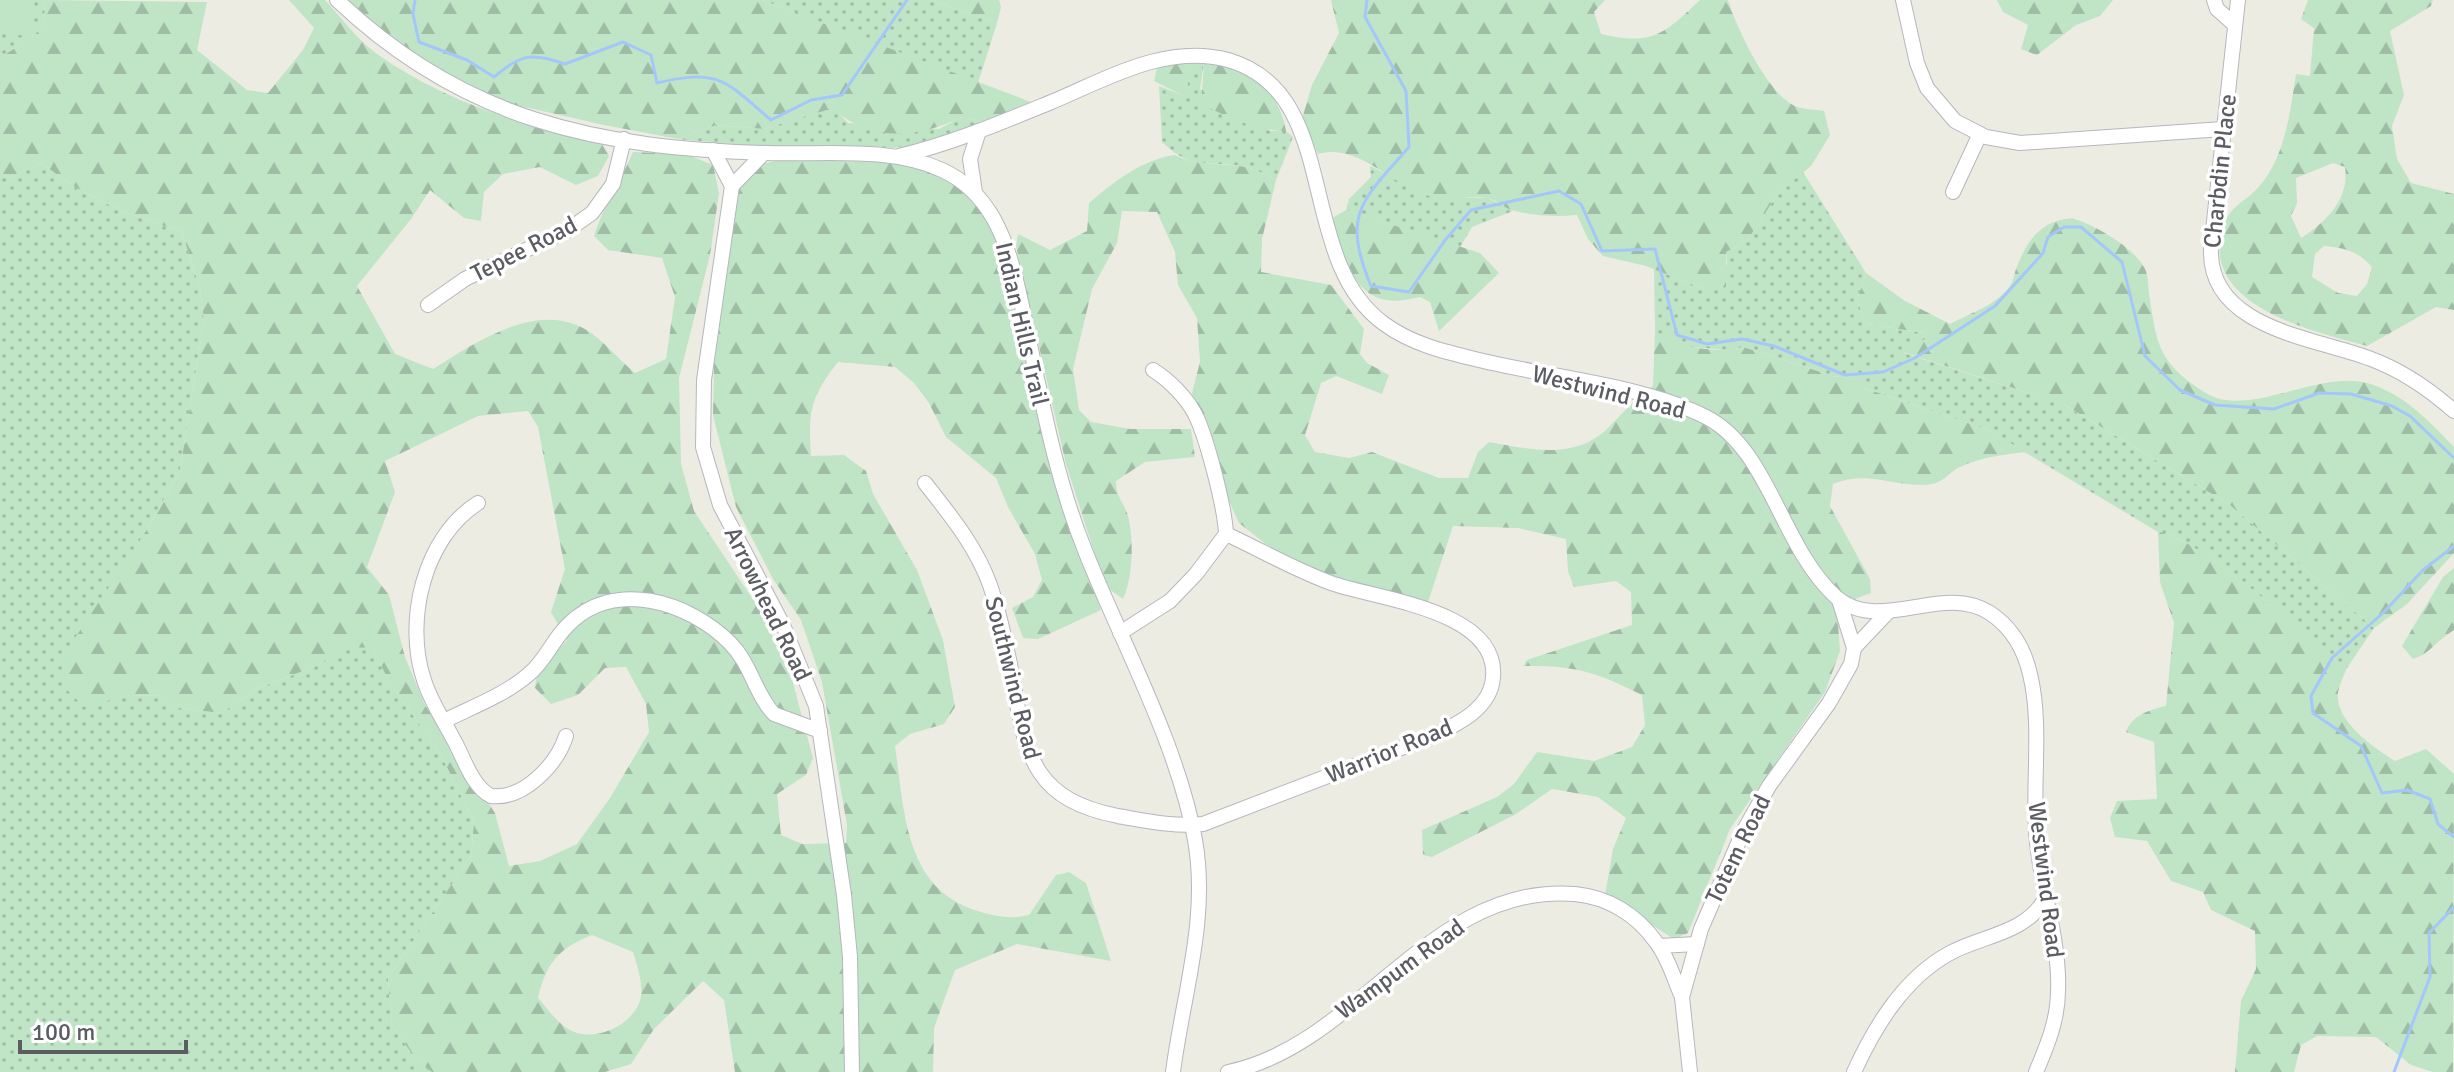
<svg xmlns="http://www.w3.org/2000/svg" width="2454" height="1072" viewBox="0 0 2454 1072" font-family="Signika,sans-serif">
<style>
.grass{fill:url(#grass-dots)}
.forest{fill:url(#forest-firs);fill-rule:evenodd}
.green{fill:#c0e4c6}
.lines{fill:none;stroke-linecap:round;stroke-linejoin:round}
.stream{stroke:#a4c7fb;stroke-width:3}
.minor-casing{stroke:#b5b7bc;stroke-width:16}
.minor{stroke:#fff;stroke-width:14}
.labels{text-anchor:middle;stroke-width:7;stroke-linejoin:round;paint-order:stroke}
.street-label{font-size:24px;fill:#5b5d63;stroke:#fff}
</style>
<defs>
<pattern id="grass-dots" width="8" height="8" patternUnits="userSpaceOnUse" patternTransform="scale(2)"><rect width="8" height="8" fill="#c0e4c6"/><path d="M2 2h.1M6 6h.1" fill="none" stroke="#9fbca4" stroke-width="1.8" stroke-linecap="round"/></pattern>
<pattern id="forest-firs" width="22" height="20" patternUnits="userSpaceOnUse" patternTransform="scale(2)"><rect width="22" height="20" fill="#c0e4c6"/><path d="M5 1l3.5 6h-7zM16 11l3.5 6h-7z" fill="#9fbca4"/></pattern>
</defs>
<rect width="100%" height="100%" fill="#edece3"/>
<!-- grass -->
<g class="grass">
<path d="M0 0H43C52 34 25 40 0 58Z"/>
<polygon points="762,0 931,0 997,23 978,83"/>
<path d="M1191 63 1204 64 1200 89 1270 131H1286L1293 137 1276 180C1266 175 1256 169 1246 167 1207 159 1195 173 1162 142L1159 86 1185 96Z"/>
<path d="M833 107 848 123 939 129 961 117 983 122C898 168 771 147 678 139L716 125 764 129Z"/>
<path d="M42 163C84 198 130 215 182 232L200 289 204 320 180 470 148 528 84 706 130 695 162 696 171 707 221 713 259 688 316 666 348 646 373 648 388 680 440 753 474 822 471 856 388 978 392 1025 417 1061 432 1072H0V171L8 179Z"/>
<polygon points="1370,166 1436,198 1488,198 1513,211 1472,227 1460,247 1346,210 1349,199 1371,177"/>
<path d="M1803 172 1866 273 1857 301 1867 324 1925 333 1929 337 1904 353 2063 404 2230 505 2374 628 2347 668C2310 639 2197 535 2158 532L1986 429 1864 388 1860 379 1833 376 1743 347 1728 350 1680 346 1655 331 1654 269 1706 290 1727 264 1726 252 1747 241 1778 193Z"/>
</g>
<!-- forest -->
<g class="forest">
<path d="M43 0 207 2 197 50 247 90 268 93 303 50 314 28 289 0H325C341 17 357 40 377 54 443 101 521 125 600 141L609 156 598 176 576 185 540 167 503 174 484 192 481 221 464 218 430 190 411 219 357 286 395 354 433 369C474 344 533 302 583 328 602 338 619 360 635 373L666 359 675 297 662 258 608 250 594 236C603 206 621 181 633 152L686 154 713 165 719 193 710 255 679 378 681 464 694 511 762 613 793 683 813 758 806 775 777 794 781 835 802 844 846 843 847 825 822 682 801 620 773 579 736 507 713 415 714 365 739 188 762 164 780 160 887 162 927 170 967 193 998 237 1046 454 1101 610 1038 639 1023 638 1012 608 1033 597 1042 580 1035 554 1008 507 996 478 946 437 929 403 914 383 895 367 838 362C810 397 808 413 811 456L844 455 866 471 873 494 917 570 943 640 955 707 944 724 910 734 895 746C905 813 904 891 981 912 999 917 1011 919 1029 915L1056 875 1069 872 1086 883 1111 961 1017 944 955 970 934 1028 933 1072H735L724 1000 703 981 654 1029 631 1064 605 1072H432L417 1061 392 1025 388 978 471 856 474 822 440 753 388 680 373 648 348 647 316 666 259 688 221 713 170 707 162 696 130 695 84 707 67 690 61 659 148 528 180 470 204 320 200 289 182 232C130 215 84 198 42 163L8 179 0 171V58C25 40 52 34 43 0ZM528 411 538 427 565 569 551 612 567 640 537 672 535 688 551 704 578 695 605 668 626 667 646 704 649 732 610 798 577 844 540 861 509 866 495 813 425 705 405 657 389 595 367 567 395 492 385 461 478 416ZM592 935 633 952C637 965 643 983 641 996 637 1024 594 1044 570 1030 558 1024 547 1008 538 998 546 963 559 948 592 935Z"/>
<path d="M347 0H762L1031 102 983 122 961 117C919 139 867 142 833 108L764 129 716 125 678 139 604 125 494 100 414 57Z"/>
<polygon points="931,0 999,0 1001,7 997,23"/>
<path d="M1331 0H1605L1594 12 1601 34C1653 46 1664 34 1700 0H1728C1736 27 1767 92 1793 105 1801 110 1815 109 1824 111L1830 135 1811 166 1778 193 1747 241 1726 252V287L1706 290 1646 266 1603 256 1588 239 1577 215C1556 217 1535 216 1515 211 1505 209 1497 200 1487 198 1471 195 1453 201 1437 198 1393 190 1362 142 1318 154L1302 119 1312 85 1339 33Z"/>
<polygon points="1997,0 2113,0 2100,16 2076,25 2037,55 2021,49 2028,25 2003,12"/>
<path d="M2308 0H2433L2431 6 2390 31 2404 95 2392 126 2397 159 2411 183 2454 194V310L2436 307 2367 346C2312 331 2195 305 2224 224 2231 206 2244 202 2257 189 2285 159 2290 113 2296 74L2310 76 2314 28 2301 19ZM2333 163 2345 167C2350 199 2325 223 2301 238L2291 216 2297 203 2296 178ZM2324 246C2345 248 2358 251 2372 267L2367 284 2357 296 2338 293 2312 277 2315 254Z"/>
<polygon points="1165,63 1191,63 1186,97 1154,81 1157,68"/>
<path d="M1204 64C1244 65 1280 90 1286 131 1255 131 1229 117 1201 104Z"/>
<path d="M1175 155C1199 167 1220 162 1246 167 1256 169 1266 175 1276 180L1262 239 1261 272 1331 285 1364 329 1360 354 1367 363 1389 375 1382 394 1336 376 1321 383 1305 435 1315 452 1349 458 1372 452 1439 478H1468L1478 452 1489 442C1528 449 1575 461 1608 428 1624 411 1634 401 1653 386L1655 331C1682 347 1711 354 1743 347L1833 376 1861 379 1864 388 1986 429 2026 452C2002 455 1980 457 1958 468 1949 473 1943 482 1932 484 1894 489 1871 469 1833 484L1830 506 1870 579 1871 593 1857 598 1838 623 1840 651 1825 692 1730 829 1688 933 1674 939 1605 895 1613 849 1626 818 1598 797 1552 789 1516 814 1432 857 1423 855 1422 830 1497 797 1514 784 1537 752 1594 761 1632 747 1645 725 1642 695C1597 672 1574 665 1523 666L1527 660 1632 625 1631 592 1616 581 1574 587 1568 571 1566 539 1518 528 1453 526 1428 602 1329 576 1267 545 1239 523 1218 477 1192 393 1200 362 1197 318 1178 285 1175 252 1157 212 1122 211 1117 243 1092 289 1073 369 1079 410 1091 422 1130 429H1191L1195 457 1145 462 1116 481C1116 498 1124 502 1128 516 1134 539 1133 578 1123 599L1105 586 1066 464 1016 246 1018 234 1050 250 1087 231 1089 203C1115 181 1141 160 1175 155Z"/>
<path d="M1346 210 1480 253 1499 273 1439 331 1430 302 1420 297C1359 313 1353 274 1330 227L1334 217Z"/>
<path d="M2072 218C2095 225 2134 247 2145 269 2149 277 2148 291 2150 300 2157 349 2162 365 2206 393 2247 419 2318 370 2367 383 2403 393 2429 421 2454 447V553L2407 604 2374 628 2230 505 2065 405 1903 352 1928 337 1925 333 1867 324 1857 301 1866 273 1905 301 1950 324C1970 313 1995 306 2009 287 2013 283 2014 275 2016 269 2027 240 2040 221 2072 218Z"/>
<path d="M2158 532C2197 535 2311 639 2347 668 2344 675 2339 685 2338 693 2335 722 2374 747 2395 761L2426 749 2454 774 2453 1072H2433L2411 1065 2376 1037 2317 1036 2301 1045 2294 1072H2235L2241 1001 2256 969 2255 931 2211 910 2203 892 2171 881 2147 841 2115 837 2110 818 2117 801 2157 799 2154 742 2126 732C2132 715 2149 710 2166 706L2174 623 2160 582Z"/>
<path d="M2454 568V630C2438 639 2430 654 2413 659L2402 646 2443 577Z"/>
</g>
<!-- green -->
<polygon class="green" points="0,0 35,0 31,36 0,34"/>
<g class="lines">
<!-- stream -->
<g class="stream">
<path d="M415 0 413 14 419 42 467 60 494 77C521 54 532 52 565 64L623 42 651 55 657 83C720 68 725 81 771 120L811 100 842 95 907 0"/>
<path d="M1367 0 1365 17 1406 91 1409 147C1362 201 1341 213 1371 286L1409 292 1446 239 1471 210 1559 191 1581 204 1602 251 1655 249 1677 335 1707 344 1742 339 1774 346 1845 375 1883 372 1915 358 1995 306 2043 253 2048 237 2064 227H2081L2122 262 2145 356 2180 390 2215 405 2274 409 2319 393 2351 394 2392 406 2410 416 2454 458"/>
<polyline points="2454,546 2423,570 2384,612 2332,658 2311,696 2313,713 2361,746 2382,793 2407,790 2430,799 2438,824 2454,837"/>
<polyline points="2394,1072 2430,977 2429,933 2454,907"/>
</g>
<defs>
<g id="minor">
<path d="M337 0C463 120 597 148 767 153 824 155 889 146 942 170 990 192 1007 240 1018 288 1038 377 1051 467 1086 553 1122 643 1178 745 1195 840 1209 919 1183 994 1173 1072"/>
<polyline points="1903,0 1917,63 1927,88 1955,121 1986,137 2020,143 2223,129"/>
<polyline points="2214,0 2217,9 2235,25"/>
<path d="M2238 0 2211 249C2208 329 2317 338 2371 359 2401 370 2430 390 2454 411"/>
<polyline points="713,150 732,186 704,380 703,447 720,505 783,625 816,706 844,895 850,957 852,1072"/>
<path d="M899 156C950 144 1000 123 1049 103 1105 80 1165 43 1228 60 1343 93 1294 257 1383 323 1411 344 1445 352 1479 360 1548 377 1643 385 1706 417 1769 449 1781 547 1836 597 1880 635 1942 582 1990 613 2011 627 2024 648 2030 674 2043 728 2031 788 2037 843 2042 892 2060 942 2058 991 2058 1020 2047 1046 2036 1072"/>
<polyline points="732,186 764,153"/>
<polyline points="975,192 970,159 979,131"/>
<polyline points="1953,192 1980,134"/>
<polyline points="428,305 465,279 568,230 592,213 613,184 624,139"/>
<path d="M925 483C950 515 976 546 990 585 1001 618 1008 652 1014 686 1026 760 1037 800 1118 816 1147 821 1173 827 1203 824L1435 735C1459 723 1491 708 1493 677 1499 610 1376 599 1331 583 1295 570 1261 550 1226 534"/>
<path d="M478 503C424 537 404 621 424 680 431 703 446 724 457 746 465 762 474 788 491 796 524 800 557 764 566 736"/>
<path d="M1120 633 1170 601 1196 574 1226 534C1225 508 1207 438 1195 414 1186 397 1169 380 1153 370"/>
<polyline points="1854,648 1889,611"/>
<path d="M444 721C472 707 505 695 529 674 545 661 552 641 567 626 613 578 688 601 730 643 751 664 755 694 774 714L820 731"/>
<polyline points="1659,946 1697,944"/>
<path d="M1228 1072C1358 1046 1432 882 1575 894 1608 897 1637 915 1656 942 1668 957 1674 979 1682 997"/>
<polyline points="1690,1072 1682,997 1701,929 1743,832 1769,786 1829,703 1851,664 1854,648 1839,600"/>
<path d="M1854 1072C1875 1026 1904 978 1950 953 1983 935 2025 934 2045 899"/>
</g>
</defs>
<!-- minor casing -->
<use href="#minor" class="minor-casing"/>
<!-- minor -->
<use href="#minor" class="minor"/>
</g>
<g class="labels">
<!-- street labels -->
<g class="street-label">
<text transform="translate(2220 171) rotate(-84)" y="8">Charbdin Place</text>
<text transform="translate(524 249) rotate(-27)" y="8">Tepee Road</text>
<text transform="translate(1022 324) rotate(77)" y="8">Indian Hills Trail</text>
<text transform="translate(1609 392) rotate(14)" y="8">Westwind Road</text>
<text transform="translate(768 604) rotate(64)" y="8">Arrowhead Road</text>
<text transform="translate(1013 678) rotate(76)" y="8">Southwind Road</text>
<text transform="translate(1389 751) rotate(-22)" y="8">Warrior Road</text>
<text transform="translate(1738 849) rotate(-64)" y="8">Totem Road</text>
<text transform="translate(2046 880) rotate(83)" y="8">Westwind Road</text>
<text transform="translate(1400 969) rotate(-36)" y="8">Wampum Road</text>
</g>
</g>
<!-- scale -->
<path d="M20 1040v12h166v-12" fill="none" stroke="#5b5d63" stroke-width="4"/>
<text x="32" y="1040" font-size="24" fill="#5b5d63" stroke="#ffffff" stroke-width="6" paint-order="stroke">100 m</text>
</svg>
